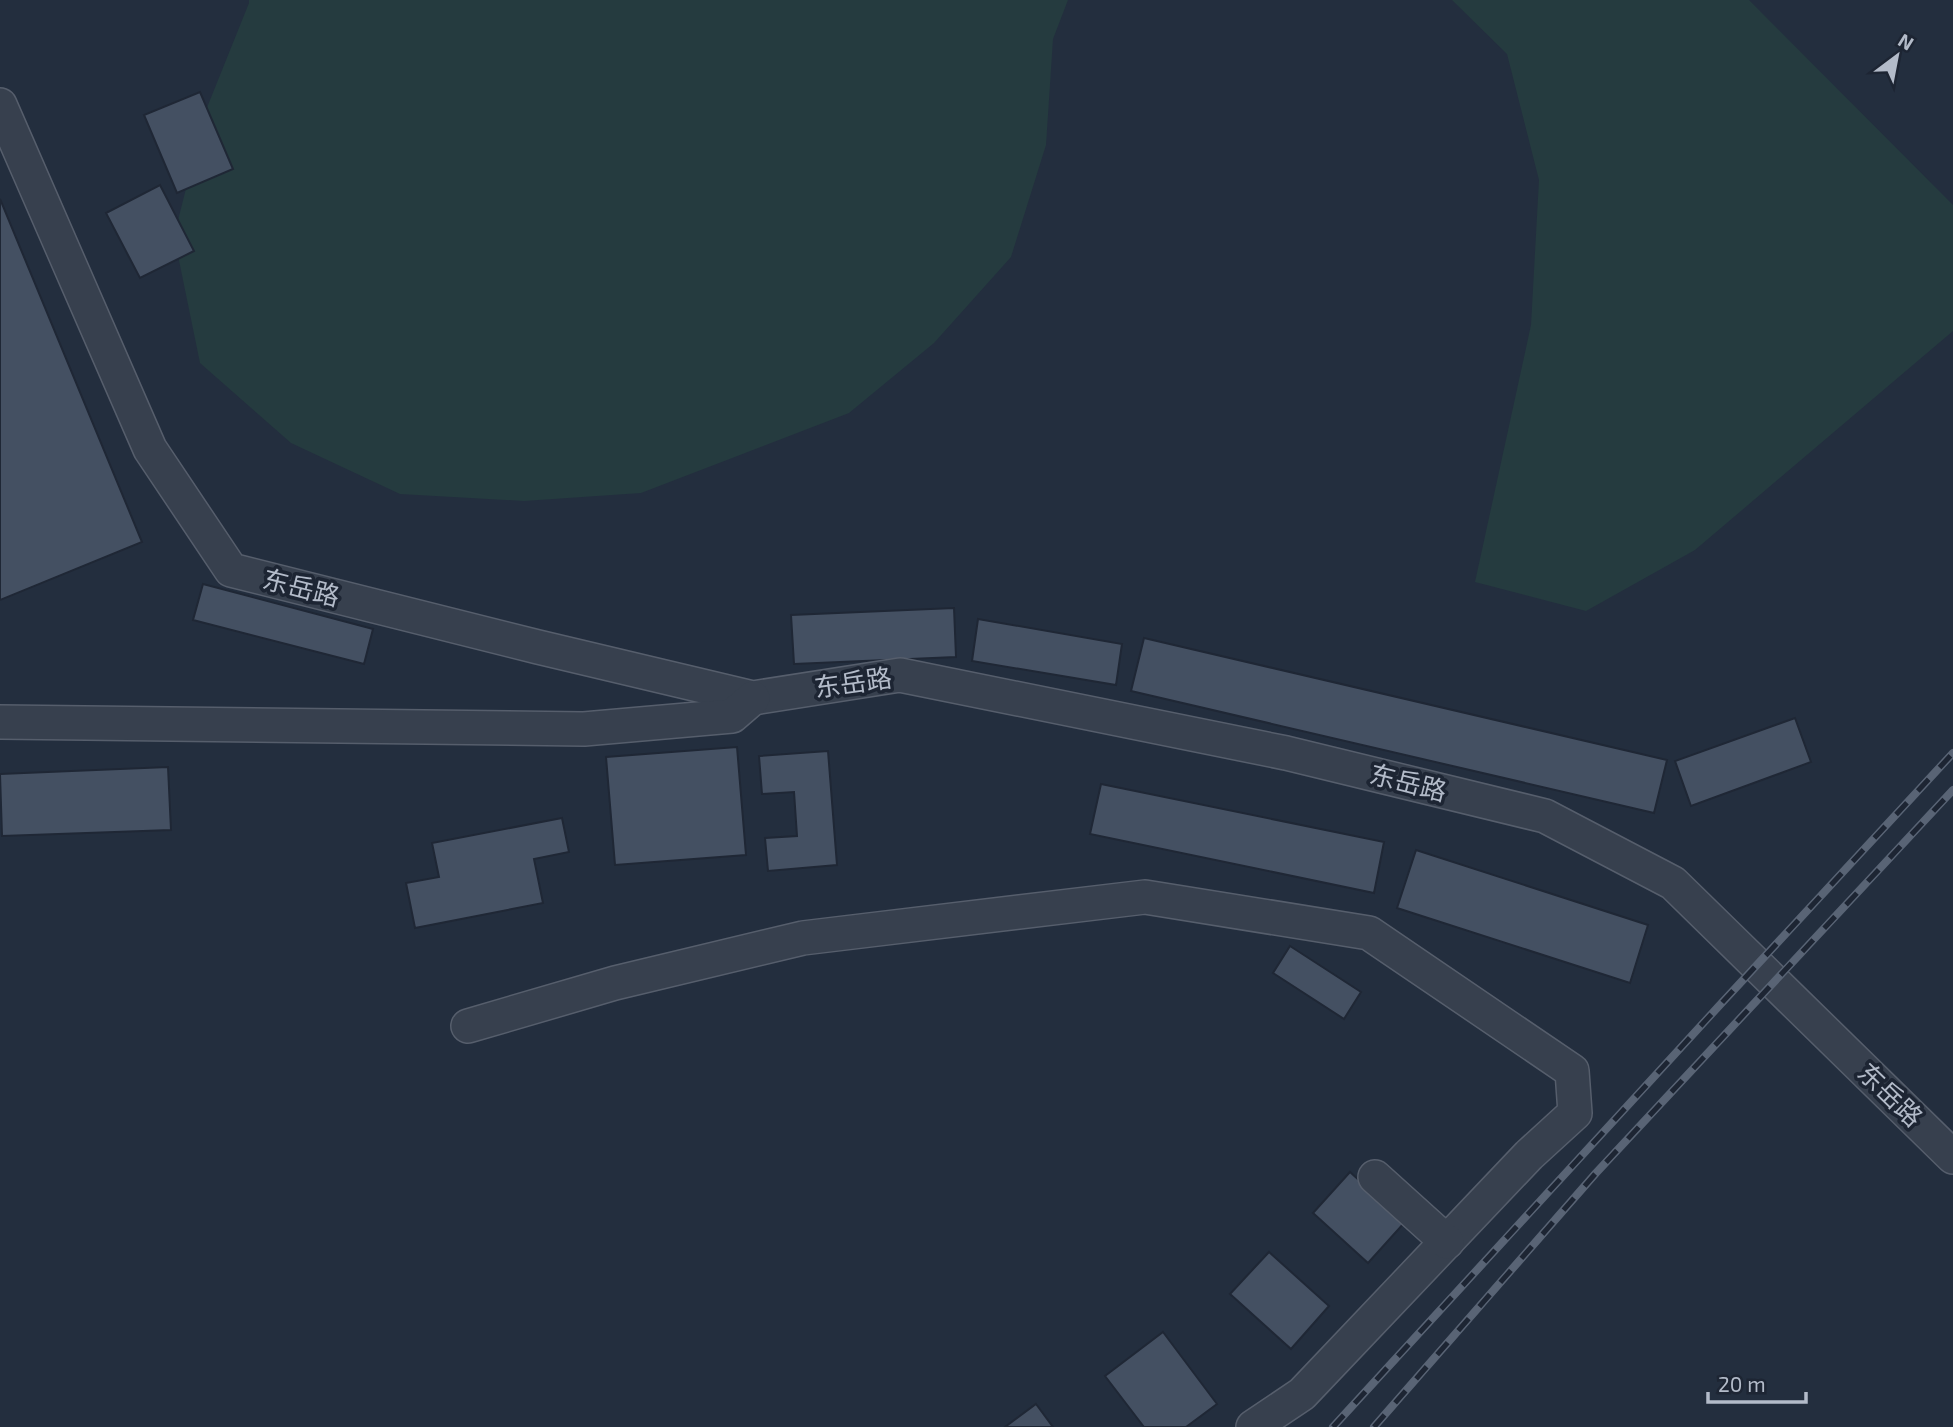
<svg xmlns="http://www.w3.org/2000/svg" width="1953" height="1427" viewBox="0 0 1953 1427" font-family="'Exo 2','Noto Sans SC',sans-serif">
<style>
.green{fill:#253b3f}
.building{fill:#445062;stroke:#1f2735;stroke-width:2}
.lines{fill:none;stroke-linecap:round;stroke-linejoin:round}
.minor-casing{stroke:#565e6c;stroke-width:36}
.minor{stroke:#37404e;stroke-width:33}
.rail-casing{stroke:#596475;stroke-width:8}
.rail{stroke:#1d2533;stroke-width:5;stroke-dasharray:16;stroke-linecap:butt}
.labels{text-anchor:middle;stroke-width:7;stroke-linejoin:round;paint-order:stroke}
.street-label{font-size:26px;fill:#b3bbc9;stroke:#1d2533}
</style>
<rect width="100%" height="100%" fill="#232e3e"/>
<!-- green -->
<g class="green">
<polygon points="249,0 1068,0 1053,39 1046,145 1011,257 934,343 849,413 641,493 524,501 400,494 291,443 200,363 174,236 206,110 249,3"/>
<polygon points="1452,0 1749,0 1953,205 1953,331 1695,550 1586,611 1475,582 1531,325 1539,180 1507,54"/>
</g>
<!-- building -->
<g class="building">
<polygon points="200,92 233,169 177,193 144,115"/>
<polygon points="160,185 194,251 140,278 106,213"/>
<polygon points="0,199 142,542 0,600"/>
<polygon points="203,584 373,629 364,664 193,620"/>
<polygon points="954,608 956,657 794,664 791,615"/>
<polygon points="978,619 1122,644 1116,685 972,661"/>
<polygon points="1144,638 1667,760 1654,813 1131,691"/>
<polygon points="1795,718 1811,762 1691,806 1675,761"/>
<polygon points="737,747 746,855 615,865 606,757"/>
<polygon points="828,751 837,865 768,871 765,838 797,836 794,792 762,794 759,756"/>
<polygon points="168,767 171,830 2,836 0,774"/>
<polygon points="1101,784 1384,842 1374,893 1090,834"/>
<polygon points="562,818 569,852 534,859 543,903 415,928 406,883 439,877 432,843"/>
<polygon points="1416,850 1648,925 1630,983 1397,908"/>
<polygon points="1290,946 1361,992 1344,1019 1273,973"/>
<polygon points="1350,1172 1405,1222 1368,1263 1313,1213"/>
<polygon points="1269,1252 1329,1306 1291,1349 1230,1294"/>
<polygon points="1163,1332 1217,1404 1186,1427 1144,1427 1105,1376"/>
<polygon points="1036,1404 1053,1427 1005,1427"/>
</g>
<g class="lines">
<defs>
<g id="minor">
<polyline points="0,105 150,449 231,570 538,647 753,698 900,675 1286,753 1545,816 1673,883 1953,1157"/>
<polyline points="0,722 584,729 732,716 753,698"/>
<polyline points="468,1026 615,983 803,938 1145,897 1369,933 1572,1071 1575,1113 1529,1155 1302,1394 1253,1427"/>
<polyline points="1375,1177 1447,1242"/>
</g>
</defs>
<!-- minor casing -->
<use href="#minor" class="minor-casing"/>
<!-- minor -->
<use href="#minor" class="minor"/>
<defs>
<g id="rail">
<polyline points="1333,1427 1718,1007 1953,753"/>
<polyline points="1374,1427 1596,1173 1953,790"/>
</g>
</defs>
<!-- rail casing -->
<use href="#rail" class="rail-casing"/>
<!-- rail -->
<use href="#rail" class="rail"/>
</g>
<g class="labels">
<!-- street labels -->
<g class="street-label">
<text transform="translate(301 588) rotate(14)" y="9">东岳路</text>
<text transform="translate(853 683) rotate(-8)" y="9">东岳路</text>
<text transform="translate(1408 783) rotate(14)" y="9">东岳路</text>
<text transform="translate(1890 1095) rotate(44)" y="9">东岳路</text>
</g>
</g>
<!-- north arrow -->
<g transform="translate(1897 56) rotate(32)" stroke="#1d2533" stroke-width="5" paint-order="stroke">
<path d="M0-5L12 26L0 18L-12 26Z" fill="#b3bbc9"/>
<text y="-10" font-size="19" font-weight="bold" text-anchor="middle" fill="#b3bbc9">N</text>
</g>
<!-- scale -->
<path d="M1708 1392v10h98v-10" fill="none" stroke="#b3bbc9" stroke-width="3.5"/>
<text x="1718" y="1392" font-size="21" fill="#b3bbc9" stroke="#1d2533" stroke-width="5" paint-order="stroke">20 m</text>
</svg>
